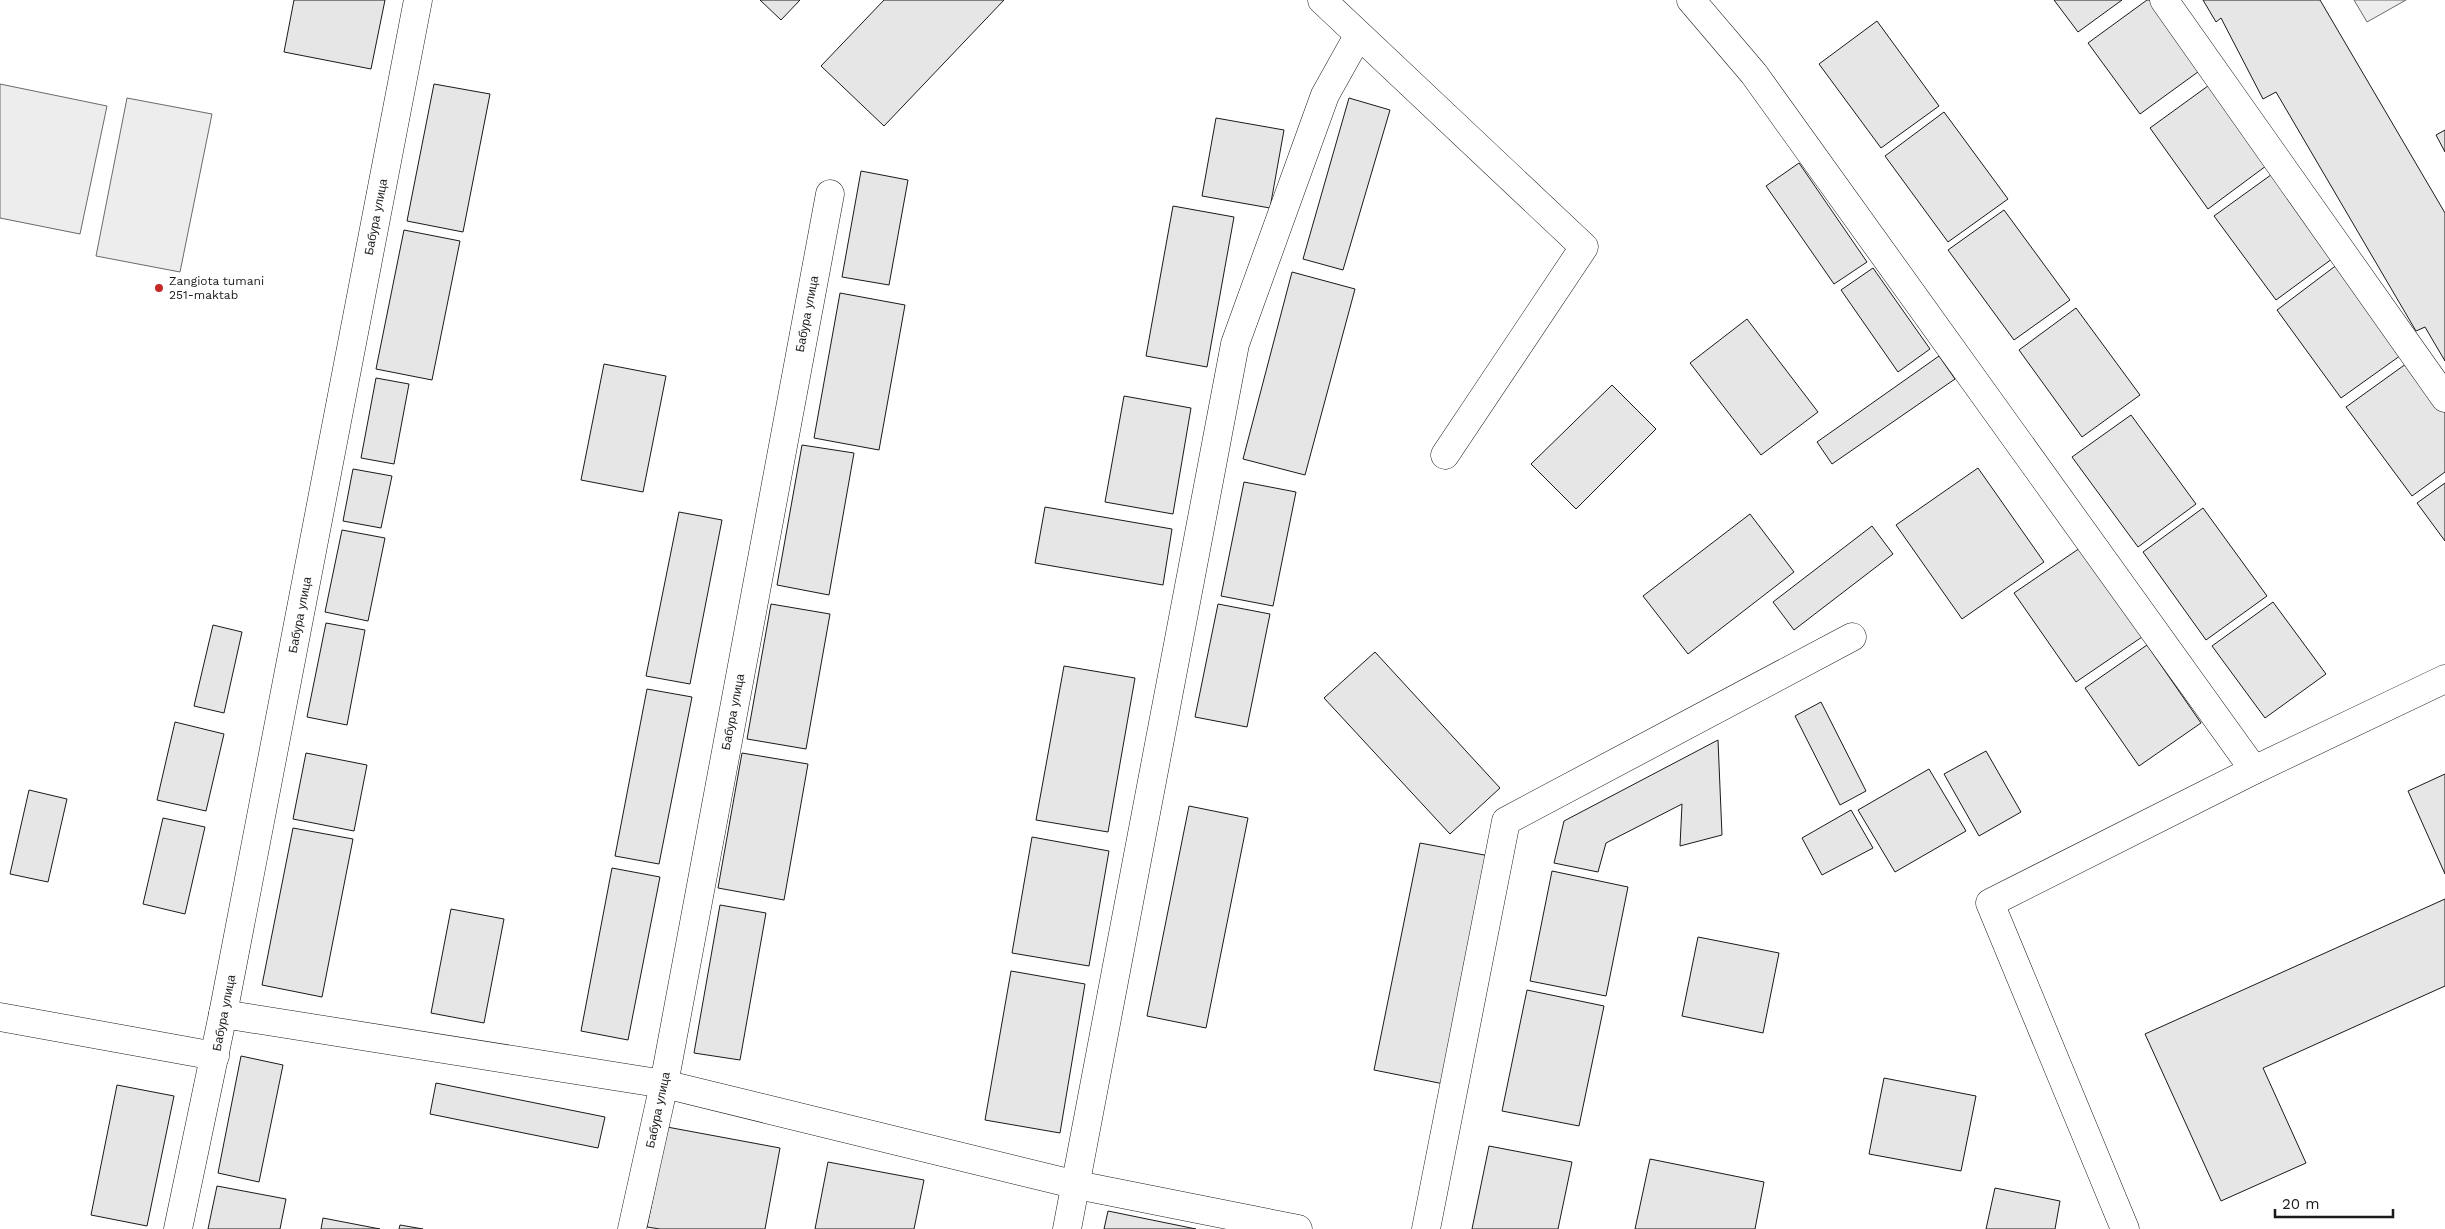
<svg xmlns="http://www.w3.org/2000/svg" width="2445" height="1229" viewBox="0 0 2445 1229" font-family="'Work Sans',sans-serif">
<style>
.built{fill:#ededed;stroke:#6a6a6a}
.building{fill:#e6e6e6;stroke:#1a1a1a}
.lines{fill:none;stroke-linecap:round;stroke-linejoin:round}
.minor-casing{stroke:#1a1a1a;stroke-width:29}
.minor{stroke:#fff;stroke-width:28}
.poi-dot{fill:#c62828;stroke:#fff;stroke-width:2}
.labels{text-anchor:middle;stroke-width:4;stroke-linejoin:round;paint-order:stroke}
.street-label{font-size:12px;fill:#1a1a1a;stroke:#fff}
.poi-label{font-size:12px;fill:#1a1a1a;stroke:#fff;text-anchor:start}
</style>
<rect width="100%" height="100%" fill="#fff"/>
<!-- built -->
<g class="built">
<polygon points="2354,0 2406,0 2367,22"/>
<polygon points="0,84 107,106 80,234 0,218"/>
<polygon points="127,98 212,114 180,272 96,256"/>
</g>
<!-- building -->
<g class="building">
<polygon points="294,0 385,0 371,69 284,52"/>
<polygon points="760,0 800,0 781,20"/>
<polygon points="884,0 1004,0 884,126 821,66"/>
<polygon points="2054,0 2122,0 2078,32"/>
<polygon points="2147,0 2152,0 2202,69 2140,114 2088,43"/>
<polygon points="2203,0 2320,0 2445,213 2445,361 2425,327 2416,331 2276,92 2263,99 2221,18 2216,22"/>
<polygon points="1877,21 1939,106 1881,148 1819,64"/>
<polygon points="2212,83 2270,163 2208,209 2150,128"/>
<polygon points="434,84 490,94 463,232 407,221"/>
<polygon points="1349,98 1390,110 1343,270 1303,259"/>
<polygon points="1944,112 2008,199 1948,242 1885,156"/>
<polygon points="1216,118 1284,130 1270,208 1202,196"/>
<polygon points="2445,130 2445,152 2436,135"/>
<polygon points="1799,163 1867,262 1834,284 1766,186"/>
<polygon points="861,171 908,180 889,285 842,277"/>
<polygon points="2275,172 2336,256 2276,300 2214,216"/>
<polygon points="1173,206 1234,217 1207,367 1146,356"/>
<polygon points="2004,210 2070,300 2014,340 1948,250"/>
<polygon points="404,230 460,241 432,380 376,369"/>
<polygon points="2338,264 2404,353 2341,398 2277,310"/>
<polygon points="1873,268 1930,349 1898,372 1841,290"/>
<polygon points="1292,272 1355,289 1305,475 1243,459"/>
<polygon points="840,293 905,305 879,450 814,438"/>
<polygon points="2076,308 2140,395 2082,437 2019,350"/>
<polygon points="1747,319 1818,412 1761,455 1690,363"/>
<polygon points="1939,356 1955,379 1832,464 1817,442"/>
<polygon points="2410,361 2445,409 2445,472 2412,496 2346,407"/>
<polygon points="604,364 666,376 643,492 581,480"/>
<polygon points="376,378 409,384 394,464 361,458"/>
<polygon points="1612,385 1656,429 1576,509 1531,464"/>
<polygon points="1124,396 1191,408 1173,514 1105,502"/>
<polygon points="2131,415 2196,504 2138,547 2072,457"/>
<polygon points="802,445 854,453 829,595 777,585"/>
<polygon points="1978,468 2044,562 1962,619 1896,525"/>
<polygon points="353,469 392,476 381,528 343,521"/>
<polygon points="1244,482 1296,492 1273,606 1221,596"/>
<polygon points="2445,483 2445,541 2417,503"/>
<polygon points="1045,507 1172,529 1163,585 1035,563"/>
<polygon points="2203,508 2267,596 2206,640 2143,552"/>
<polygon points="679,512 722,520 690,684 646,676"/>
<polygon points="1750,514 1794,572 1688,654 1643,596"/>
<polygon points="1872,526 1893,554 1794,630 1773,602"/>
<polygon points="342,530 385,538 368,621 325,612"/>
<polygon points="2080,548 2142,637 2076,682 2014,593"/>
<polygon points="2273,602 2326,674 2265,718 2212,646"/>
<polygon points="771,604 830,614 806,749 747,739"/>
<polygon points="1218,604 1270,614 1247,727 1195,717"/>
<polygon points="326,623 365,630 347,725 307,717"/>
<polygon points="213,625 242,632 224,713 194,706"/>
<polygon points="2147,645 2201,723 2139,766 2085,688"/>
<polygon points="1375,652 1500,788 1450,834 1324,698"/>
<polygon points="1064,666 1135,678 1108,832 1036,820"/>
<polygon points="647,689 692,697 659,864 615,856"/>
<polygon points="1821,702 1866,791 1840,805 1795,716"/>
<polygon points="175,722 224,734 206,811 157,800"/>
<polygon points="1718,740 1722,835 1680,846 1682,804 1606,843 1598,872 1554,863 1564,821"/>
<polygon points="1986,751 2021,812 1979,836 1944,774"/>
<polygon points="306,753 367,765 354,831 293,819"/>
<polygon points="742,753 808,764 784,900 718,888"/>
<polygon points="1929,769 1966,831 1895,872 1858,810"/>
<polygon points="2445,774 2445,874 2408,791"/>
<polygon points="29,790 67,799 48,882 10,874"/>
<polygon points="1189,806 1248,818 1206,1028 1147,1016"/>
<polygon points="1851,810 1873,848 1822,875 1802,838"/>
<polygon points="163,818 205,827 185,914 143,904"/>
<polygon points="293,828 353,839 322,997 262,985"/>
<polygon points="1032,837 1109,851 1089,966 1012,953"/>
<polygon points="1420,843 1495,857 1449,1085 1374,1070"/>
<polygon points="612,868 660,877 628,1040 581,1031"/>
<polygon points="1552,871 1628,887 1606,996 1530,981"/>
<polygon points="2445,899 2445,986 2263,1068 2306,1163 2221,1201 2145,1034"/>
<polygon points="720,905 766,913 740,1060 694,1053"/>
<polygon points="451,909 504,919 484,1023 431,1013"/>
<polygon points="1698,937 1779,953 1763,1033 1682,1016"/>
<polygon points="1011,971 1085,984 1060,1133 985,1120"/>
<polygon points="1527,990 1604,1006 1579,1126 1502,1111"/>
<polygon points="241,1056 283,1065 259,1182 218,1173"/>
<polygon points="1884,1078 1976,1096 1961,1171 1869,1154"/>
<polygon points="436,1083 605,1117 598,1148 430,1114"/>
<polygon points="117,1085 174,1096 147,1226 91,1215"/>
<polygon points="667,1127 780,1148 765,1229 660,1229 647,1227"/>
<polygon points="1489,1146 1572,1162 1558,1229 1472,1229"/>
<polygon points="1650,1159 1764,1182 1755,1229 1635,1229"/>
<polygon points="828,1162 924,1180 914,1229 815,1229"/>
<polygon points="217,1186 286,1199 280,1229 208,1229"/>
<polygon points="1995,1188 2060,1201 2055,1229 1986,1229"/>
<polygon points="1108,1211 1196,1229 1104,1229"/>
<polygon points="323,1218 380,1229 321,1229"/>
<polygon points="400,1225 423,1229 399,1229"/>
</g>
<g class="lines">
<defs>
<g id="minor">
<polyline points="1322,0 1584,247 1445,455"/>
<polyline points="1691,0 1754,74 2254,770"/>
<polyline points="2164,0 2445,398"/>
<polyline points="223,1014 664,1084 1077,1185 1298,1229"/>
<polyline points="0,1017 215,1056"/>
<polyline points="178,1229 223,1014 418,0"/>
<polyline points="632,1229 664,1084 830,194"/>
<polyline points="1067,1229 1235,344 1325,95 1358,36"/>
<polyline points="1426,1229 1506,821 1852,637"/>
<polyline points="2125,1229 1990,903 2254,770 2445,679"/>
</g>
</defs>
<!-- minor casing -->
<use href="#minor" class="minor-casing"/>
<!-- minor -->
<use href="#minor" class="minor"/>
</g>
<!-- markers -->
<circle class="poi-dot" cx="159" cy="288" r="5"/>
<g class="labels">
<!-- street labels -->
<g class="street-label">
<text transform="translate(376 217) rotate(-79)" y="4">Бабура улица</text>
<text transform="translate(807 314) rotate(-79)" y="4">Бабура улица</text>
<text transform="translate(300 615) rotate(-79)" y="4">Бабура улица</text>
<text transform="translate(733 712) rotate(-79)" y="4">Бабура улица</text>
<text transform="translate(224 1013) rotate(-79)" y="4">Бабура улица</text>
<text transform="translate(658 1110) rotate(-78)" y="4">Бабура улица</text>
</g>
<!-- poi labels -->
<g class="poi-label">
<text x="169" y="285">Zangiota tumani<tspan x="169" dy="14">251-maktab</tspan></text>
</g>
</g>
<!-- scale -->
<path d="M2275 1209v8h118v-8" fill="none" stroke="#1a1a1a" stroke-width="2.5"/>
<text x="2282" y="1209" font-size="15" fill="#1a1a1a" stroke="#ffffff" stroke-width="4" paint-order="stroke">20 m</text>
</svg>
